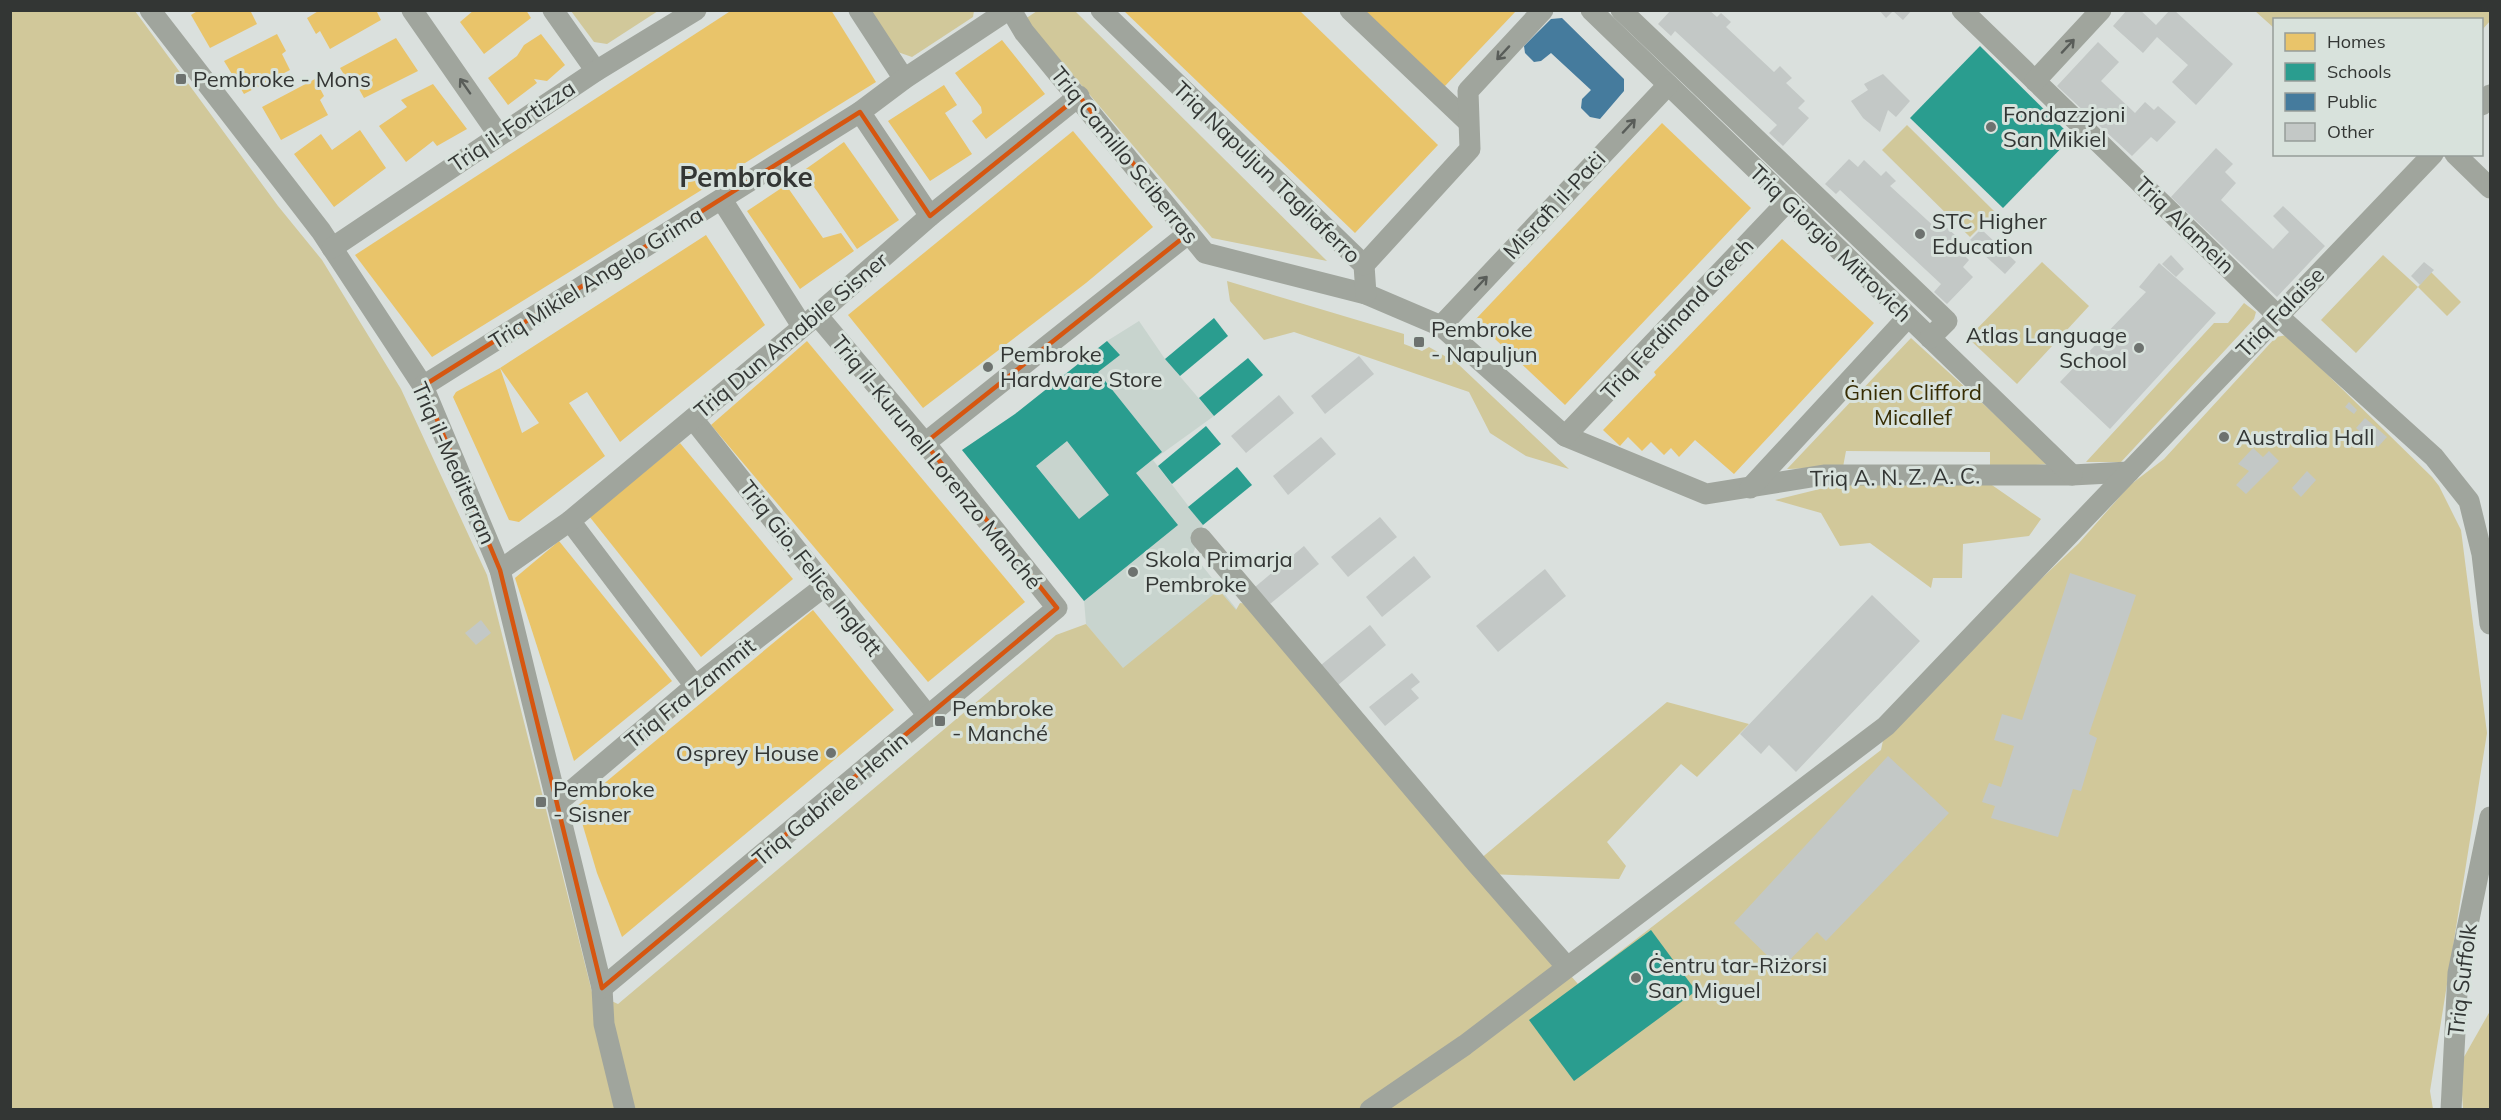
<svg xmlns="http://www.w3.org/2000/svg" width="2501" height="1120" viewBox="0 0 2501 1120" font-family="Mulish,sans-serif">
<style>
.built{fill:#c8d4ce}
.green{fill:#d1c89a}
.homes{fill:#e9c46a;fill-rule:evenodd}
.schools{fill:#2a9d8f;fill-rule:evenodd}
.public{fill:#457b9d}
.building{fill:#c3c8c6}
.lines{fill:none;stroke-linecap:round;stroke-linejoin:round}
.minor{stroke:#a0a59d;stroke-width:21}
.oneway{stroke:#595d59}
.marked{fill:none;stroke:#d65610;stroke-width:4.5;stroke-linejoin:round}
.poi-dot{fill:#6d726f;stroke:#d8e2dc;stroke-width:2}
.labels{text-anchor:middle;stroke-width:6;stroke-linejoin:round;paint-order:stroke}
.poi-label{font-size:22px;fill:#333634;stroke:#d8e2dc;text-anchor:start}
.street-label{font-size:22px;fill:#333634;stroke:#d8e2dc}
.park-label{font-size:22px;fill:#362c03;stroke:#d8e2dc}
.district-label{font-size:28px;font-weight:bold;fill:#333634;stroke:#d8e2dc}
</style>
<rect width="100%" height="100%" fill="#dae0dd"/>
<!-- built -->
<polygon class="built" points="1139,321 1165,359 1214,416 1153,460 1203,525 1193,554 1317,711 1123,669 1086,624 1084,600 962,450 1015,414 1107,341"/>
<!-- green -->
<g class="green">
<polygon points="2490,10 2490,21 2482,30 2482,20 2274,20 2274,28 2255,11"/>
<polygon points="10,11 135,11 278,206 322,260 401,389 487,575 592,992 618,1004 1056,635 1086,624 1123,668 1219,590 1236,610 1240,603 1249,604 1332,704 1578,984 1881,750 1886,726 2079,543 2130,485 2164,459 2276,337 2287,335 2432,477 2439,486 2461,530 2487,733 2430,1091 2433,1109 11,1109"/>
<polygon points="571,11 658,11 607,44 594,42"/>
<polygon points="865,11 974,11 973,17 912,57 892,50"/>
<polygon points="1037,11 1075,11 1327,261 1212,238 1025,19"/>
<polygon points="1907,125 1995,212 1970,237 1882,150"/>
<polygon points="2383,255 2418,287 2431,272 2461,302 2447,316 2418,287 2356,353 2321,320"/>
<polygon points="2042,262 2089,306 2017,384 1968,338"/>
<polygon points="1227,281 1404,334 1404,344 1422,351 1429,347 1457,363 1569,469 1526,456 1490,433 1469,392 1294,332 1264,340 1230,301"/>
<polygon points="2244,303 2256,312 2254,319 2121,462 2086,462 2214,323 2228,323"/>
<polygon points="1911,338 2049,464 1990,468 1990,452 1846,451 1843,467 1787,469"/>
<polygon points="1989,483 2041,519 2029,536 1963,544 1962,578 1933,578 1931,588 1870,543 1840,546 1821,513 1775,500 1836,485"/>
<polygon points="1667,702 1749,724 1697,777 1681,764 1607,842 1626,866 1619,879 1488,874 1479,860"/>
<polygon points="2490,1011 2489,1109 2463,1109 2460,1064"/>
</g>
<!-- homes -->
<g class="homes">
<polygon points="199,10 250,10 257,24 210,48 191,15"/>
<polygon points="320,10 376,10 381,20 330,49 320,31 316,34 307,18"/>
<polygon points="474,10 526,10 531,18 484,54 460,22"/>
<polygon points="732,10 831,10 876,82 432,357 355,255"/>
<polygon points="1123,10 1299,10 1438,145 1355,233"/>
<polygon points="1364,10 1517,10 1444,87"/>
<polygon points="277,34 286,51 282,54 290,70 244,94 224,61"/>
<polygon points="541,34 565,65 547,81 534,79 537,83 508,105 488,78 517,56 524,45"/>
<polygon points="396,38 418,71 364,98 355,82 350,84 340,68"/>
<polygon points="1002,40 1045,94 986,139 972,121 982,113 981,107 955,73"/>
<polygon points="315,79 324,96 320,100 328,115 281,140 262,107"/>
<polygon points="433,84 467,129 437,146 433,141 406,162 379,126 407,107 401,100"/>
<polygon points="944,85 957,105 945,113 972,154 930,181 888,121"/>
<polygon points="1662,123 1751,208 1565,405 1475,320"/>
<polygon points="360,130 386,168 334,207 294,154 321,134 332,150"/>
<polygon points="1073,131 1153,227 1086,283 923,408 848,315"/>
<polygon points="844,142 899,220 857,249 803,171"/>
<polygon points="786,185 823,238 841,233 854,251 800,289 747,211"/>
<path d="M706 235 765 325 620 442 587 392 569 403 605 456 519 522 509 520 453 397 456 392 500 368ZM500 368 539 423 522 433Z"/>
<polygon points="1782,239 1874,323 1734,474 1695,440 1679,457 1671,448 1664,455 1651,442 1642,451 1628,437 1620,446 1603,430 1656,375 1654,372"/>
<polygon points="807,341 1025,602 928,682 711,425"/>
<polygon points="680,443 793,579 701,657 589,516"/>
<polygon points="559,541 672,681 574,761 515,578"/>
<polygon points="813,610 894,710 622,937 597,873 577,806"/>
</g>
<!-- schools -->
<g class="schools">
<polygon points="1980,46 2072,137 2003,208 1910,118"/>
<polygon points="1214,318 1228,336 1180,376 1165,359"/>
<path d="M1107 341 1120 355 1098 372 1162 452 1136 473 1178 525 1084 601 962 450 1015 414ZM1067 441 1109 495 1079 519 1036 466Z"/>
<polygon points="1248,358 1263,375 1214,416 1199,398"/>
<polygon points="1206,426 1221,444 1172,484 1158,466"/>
<polygon points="1237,467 1252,485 1203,525 1188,507"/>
<polygon points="1651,930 1696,991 1574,1081 1529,1020"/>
</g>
<!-- public -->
<polygon class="public" points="1562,18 1624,79 1624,91 1600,119 1590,117 1581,108 1582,99 1591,90 1551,53 1541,61 1534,62 1525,53 1524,46 1551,19"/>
<!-- building -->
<g class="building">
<polygon points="1671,10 1709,10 1717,17 1721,13 1731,22 1726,27 1774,72 1780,66 1792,78 1786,83 1805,101 1798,108 1809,118 1783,146 1769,133 1777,125 1675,31 1671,36 1658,24"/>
<polygon points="1879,10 1912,10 1903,20 1893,11 1886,18"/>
<polygon points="2127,10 2140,10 2156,25 2170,10 2174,10 2233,64 2196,105 2172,82 2188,65 2157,37 2143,53 2113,26"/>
<polygon points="2098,42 2119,62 2101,81 2135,113 2145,102 2154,110 2158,106 2176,122 2157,142 2151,137 2132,156 2057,86"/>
<polygon points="1883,74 1910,101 1896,117 1888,110 1880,132 1863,118 1851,101 1868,90 1864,84"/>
<polygon points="2216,148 2233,164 2225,172 2236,183 2221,200 2273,249 2289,232 2273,216 2283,206 2325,246 2277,297 2171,197"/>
<polygon points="1849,159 1858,167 1864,160 1881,176 1886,171 1896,181 1890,186 1939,231 1944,225 1956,236 1951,242 1969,260 1963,267 1973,277 1947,304 1934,292 1941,284 1840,190 1836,194 1825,184"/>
<polygon points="1981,229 2016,262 2005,274 1969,241"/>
<polygon points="2171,255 2184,269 2176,277 2162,264"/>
<polygon points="2424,262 2434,270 2420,285 2411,276"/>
<polygon points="2159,263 2216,313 2110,429 2060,382 2146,292 2139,287"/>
<polygon points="1359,356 1374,374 1325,414 1311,396"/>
<polygon points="1279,395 1294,413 1246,453 1231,436"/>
<polygon points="2349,402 2357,410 2354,414 2345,407"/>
<polygon points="2365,418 2387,437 2378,447 2356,428"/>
<polygon points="1321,437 1336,454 1288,495 1273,476"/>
<polygon points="2253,448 2263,457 2269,451 2279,461 2246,494 2236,485 2249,471 2238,464"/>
<polygon points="2307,471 2316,480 2301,497 2292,488"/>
<polygon points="1380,517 1397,537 1348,577 1331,557"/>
<polygon points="1304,546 1319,564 1270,604 1255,587"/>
<polygon points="1414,556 1431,577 1382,617 1366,597"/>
<polygon points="1545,569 1566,596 1498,652 1476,626"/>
<polygon points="2070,573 2136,595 2089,734 2097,738 2081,791 2073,789 2058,837 1991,818 1995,806 1982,802 1989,783 2001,787 2014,746 1994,740 2002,714 2022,720"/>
<polygon points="1872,595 1920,641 1796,772 1769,745 1761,754 1740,734"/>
<polygon points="481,620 491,633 476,645 465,633"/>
<polygon points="1370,625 1386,645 1338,685 1321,665"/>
<polygon points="1412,673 1420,682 1411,689 1419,698 1385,726 1369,707"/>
<polygon points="1888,756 1949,813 1826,941 1817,932 1781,969 1734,923"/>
</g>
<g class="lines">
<!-- minor -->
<g class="minor">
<polyline points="150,10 321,231 423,386 500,570 602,988 604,1024 625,1110"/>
<polyline points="412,10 498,134"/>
<polyline points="553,10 596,71"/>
<polyline points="859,10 904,79"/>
<polyline points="1011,10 1024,32 1205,253 1366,294 1441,326 1565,436 1706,494 1824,475 2072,475 2129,472"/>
<polyline points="1101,10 1364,265 1366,294"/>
<polyline points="1350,10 1468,122"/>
<polyline points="1591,10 2072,475"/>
<polyline points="1621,10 1947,321 1930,338"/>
<polyline points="1962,10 2277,315 2434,457 2469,501 2482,554 2490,624"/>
<polyline points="2035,81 2101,10"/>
<polyline points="2482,105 2490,95"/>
<polyline points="860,112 930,216"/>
<polyline points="2455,154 2490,188"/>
<polyline points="722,200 802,326"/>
<polyline points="332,248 596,71 696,10"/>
<polyline points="1364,265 1470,149 1468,91 1543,10"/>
<polyline points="1441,326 1668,85"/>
<polyline points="423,386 860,112 904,79 1008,10"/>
<polyline points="693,419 929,717"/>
<polyline points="1565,436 1788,201"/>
<polyline points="925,443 1189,233"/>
<polyline points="1750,488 1908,317"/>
<polyline points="570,521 695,686"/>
<polyline points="1201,538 1476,863 1567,967"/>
<polyline points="500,570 570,521 817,315 930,216 1079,96"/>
<polyline points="557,803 695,686 825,586"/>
<polyline points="602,988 1057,608 925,443 817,315"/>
<polyline points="1370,1110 1465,1045 1886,726 2433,154"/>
<polyline points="2451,1110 2458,973 2490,817"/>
</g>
</g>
<!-- one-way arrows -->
<defs><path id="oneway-shaft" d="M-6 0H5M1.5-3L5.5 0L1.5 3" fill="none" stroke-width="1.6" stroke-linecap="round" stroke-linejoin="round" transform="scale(1.5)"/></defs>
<g class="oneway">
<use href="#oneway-shaft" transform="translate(2068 46) rotate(-47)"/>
<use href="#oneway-shaft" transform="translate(1503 53) rotate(133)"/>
<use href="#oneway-shaft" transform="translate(465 86) rotate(-125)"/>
<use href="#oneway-shaft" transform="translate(1629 126) rotate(-47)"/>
<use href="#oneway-shaft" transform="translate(1481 283) rotate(-47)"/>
</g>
<!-- marked area -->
<path class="marked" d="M1079 96 1189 233 925 443 1057 608 602 988 500 570 423 386 860 112 930 216Z"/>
<!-- markers -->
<g class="poi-dot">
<rect x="175" y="73" width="12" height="12" rx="3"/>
<circle cx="1991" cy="127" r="6"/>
<circle cx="1920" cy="234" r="6"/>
<rect x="1413" y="336" width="12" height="12" rx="3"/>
<circle cx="2139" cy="348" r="6"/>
<circle cx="988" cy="367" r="6"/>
<circle cx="2224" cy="437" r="6"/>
<circle cx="1133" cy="572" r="6"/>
<rect x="934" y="715" width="12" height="12" rx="3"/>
<circle cx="831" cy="753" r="6"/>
<rect x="535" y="796" width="12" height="12" rx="3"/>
<circle cx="1636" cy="978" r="6"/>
</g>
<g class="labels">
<!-- poi labels -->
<g class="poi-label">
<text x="193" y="87">Pembroke - Mons</text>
<text x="2003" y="122">Fondazzjoni<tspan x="2003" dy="25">San Mikiel</tspan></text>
<text x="1932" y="229">STC Higher<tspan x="1932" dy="25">Education</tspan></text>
<text x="1431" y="337">Pembroke<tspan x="1431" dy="25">- Napuljun</tspan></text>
<text x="2127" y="343" text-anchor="end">Atlas Language<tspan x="2127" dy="25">School</tspan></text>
<text x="1000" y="362">Pembroke<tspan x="1000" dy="25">Hardware Store</tspan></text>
<text x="2236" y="445">Australia Hall</text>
<text x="1145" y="567">Skola Primarja<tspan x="1145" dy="25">Pembroke</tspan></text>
<text x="952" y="716">Pembroke<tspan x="952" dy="25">- Manché</tspan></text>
<text x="819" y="761" text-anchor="end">Osprey House</text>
<text x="553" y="797">Pembroke<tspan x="553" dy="25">- Sisner</tspan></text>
<text x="1648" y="973">Ċentru tar-Riżorsi<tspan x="1648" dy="25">San Miguel</tspan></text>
</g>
<!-- street labels -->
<g class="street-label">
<text transform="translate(512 126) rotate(-34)" y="8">Triq il-Fortizza</text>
<text transform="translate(1125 155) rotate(51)" y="8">Triq Camillo Sciberras</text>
<text transform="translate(1267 172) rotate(44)" y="8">Triq Napuljun Tagliaferro</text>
<text transform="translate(1554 205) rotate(-47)" y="8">Misraħ il-Paċi</text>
<text transform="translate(2185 225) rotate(44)" y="8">Triq Alamein</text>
<text transform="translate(1831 243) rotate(44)" y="8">Triq Giorgio Mitrovich</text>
<text transform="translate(596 278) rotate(-32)" y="8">Triq Mikiel Angelo Grima</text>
<text transform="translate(2280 312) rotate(-46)" y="8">Triq Falaise</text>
<text transform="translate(1677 319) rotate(-47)" y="8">Triq Ferdinand Grech</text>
<text transform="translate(791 335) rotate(-40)" y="8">Triq Dun Amabile Sisner</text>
<text transform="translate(937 462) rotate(51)" y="8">Triq il-Kurunell Lorenzo Manché</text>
<text transform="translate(454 463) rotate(66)" y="8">Triq il-Mediterran</text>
<text transform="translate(1895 477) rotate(-1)" y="8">Triq A. N. Z. A. C.</text>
<text transform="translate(811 568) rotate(52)" y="8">Triq Gio. Felice Inglott</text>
<text transform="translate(690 693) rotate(-39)" y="8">Triq Fra Zammit</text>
<text transform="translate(830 799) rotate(-40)" y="8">Triq Gabriele Henin</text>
<text transform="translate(2462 980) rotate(-83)" y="8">Triq Suffolk</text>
</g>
<!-- park labels -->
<g class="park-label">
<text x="1913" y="400">Ġnien Clifford<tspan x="1913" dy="25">Micallef</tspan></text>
</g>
<!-- district labels -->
<g class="district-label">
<text x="746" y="187">Pembroke</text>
</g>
</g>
<!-- border -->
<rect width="2501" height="1120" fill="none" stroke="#333634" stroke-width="24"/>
<!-- legend -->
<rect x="2273" y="18" width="210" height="138" fill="#d8e2dc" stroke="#969d99" stroke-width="1.5"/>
<rect x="2285" y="33" width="30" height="18" fill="#e9c46a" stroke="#969d99" stroke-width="1.5"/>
<text x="2327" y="48" font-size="18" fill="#333634">Homes</text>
<rect x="2285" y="63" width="30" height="18" fill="#2a9d8f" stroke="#969d99" stroke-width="1.5"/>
<text x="2327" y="78" font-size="18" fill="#333634">Schools</text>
<rect x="2285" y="93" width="30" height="18" fill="#457b9d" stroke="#969d99" stroke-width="1.5"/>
<text x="2327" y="108" font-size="18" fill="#333634">Public</text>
<rect x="2285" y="123" width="30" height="18" fill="#c3c8c6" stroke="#969d99" stroke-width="1.5"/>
<text x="2327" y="138" font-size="18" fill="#333634">Other</text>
</svg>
